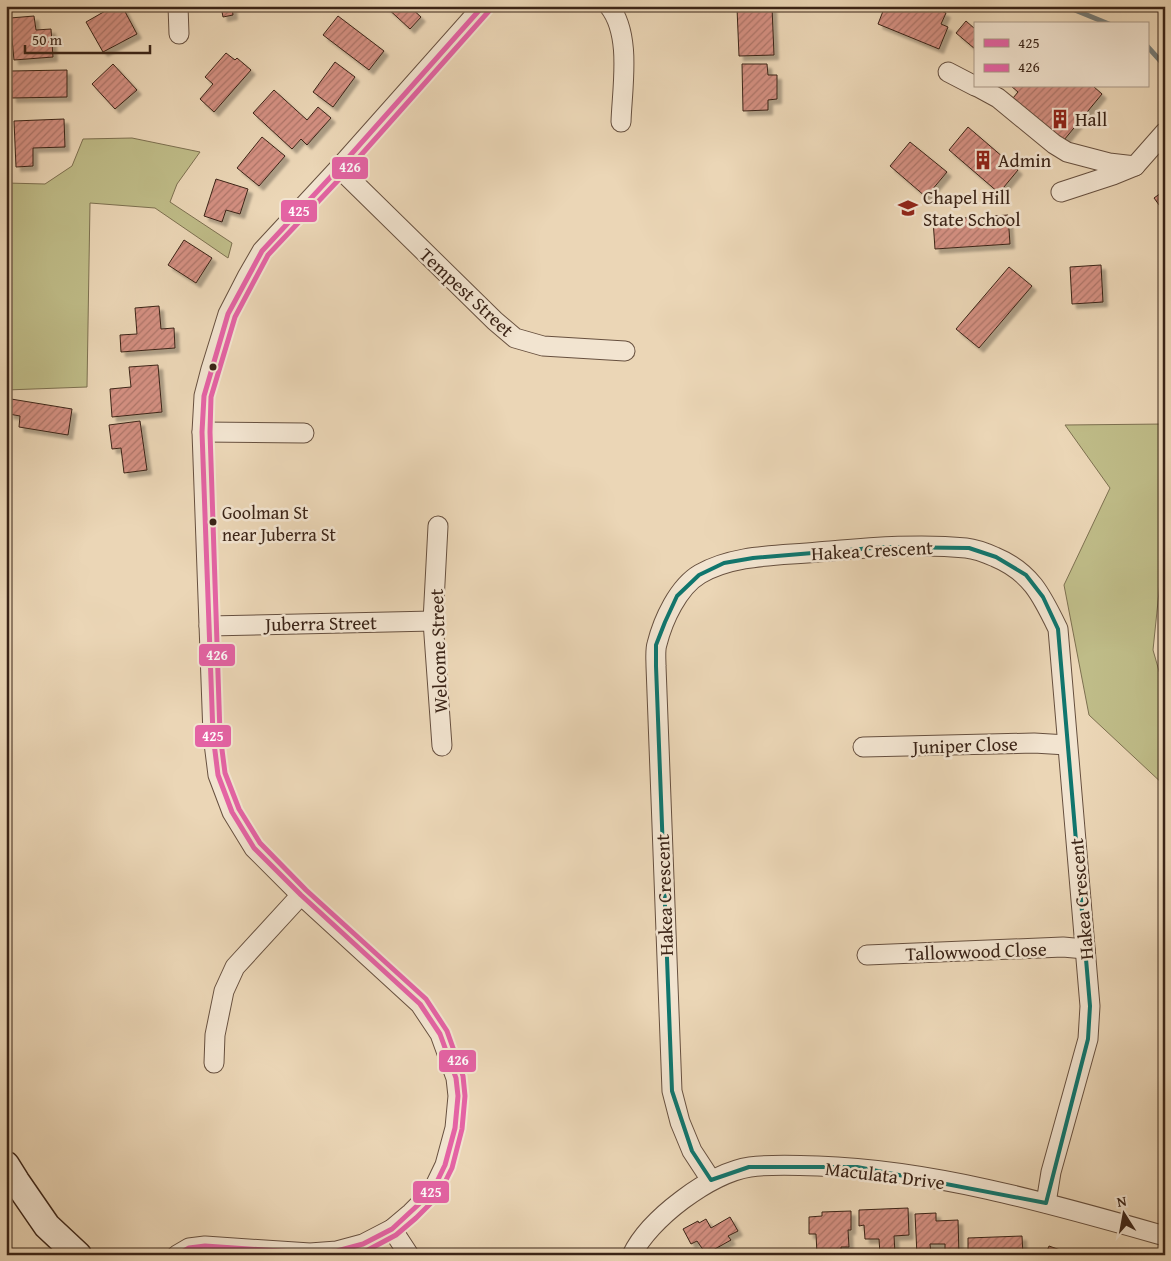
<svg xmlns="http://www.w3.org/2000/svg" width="1171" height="1261" viewBox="0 0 1171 1261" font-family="'Gentium Book Plus',serif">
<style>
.green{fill:#bfbc88;stroke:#7d7050}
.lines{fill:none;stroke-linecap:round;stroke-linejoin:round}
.stream{stroke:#757c78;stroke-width:5}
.building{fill:url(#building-hatch);stroke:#3b2417;filter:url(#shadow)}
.street-casing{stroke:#67503f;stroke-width:21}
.secondary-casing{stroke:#3b2417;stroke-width:29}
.street{stroke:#f2e4d0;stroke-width:19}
.secondary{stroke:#f2e4d0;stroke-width:26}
.bus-1-casing{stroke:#f2e4d0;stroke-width:9}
.bus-2-casing{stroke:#f2e4d0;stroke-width:9}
.bus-1{stroke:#e463a4;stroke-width:5}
.bus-2{stroke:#e463a4;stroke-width:5}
.marked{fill:none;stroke:#0f766e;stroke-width:4;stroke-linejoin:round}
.bus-dot{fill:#3b2417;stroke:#f2e4d0;stroke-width:2}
.labels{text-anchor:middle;stroke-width:5;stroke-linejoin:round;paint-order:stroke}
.bus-label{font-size:18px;fill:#3b2417;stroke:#f2e4d0;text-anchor:start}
.poi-label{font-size:19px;fill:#3b2417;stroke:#f2e4d0;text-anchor:start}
.street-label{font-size:19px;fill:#3b2417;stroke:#f2e4d0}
.line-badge{stroke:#f2e4d0;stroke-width:2}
.badge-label{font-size:14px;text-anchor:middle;font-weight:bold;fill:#fff}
</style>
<defs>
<pattern id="building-hatch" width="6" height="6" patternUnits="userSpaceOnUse" patternTransform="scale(1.25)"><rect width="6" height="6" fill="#d49082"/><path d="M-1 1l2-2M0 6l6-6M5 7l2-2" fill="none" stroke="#ad7569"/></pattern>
<filter id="shadow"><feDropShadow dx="4.5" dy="4.5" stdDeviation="1" flood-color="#0004"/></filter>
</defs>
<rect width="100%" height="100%" fill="#ebd6b6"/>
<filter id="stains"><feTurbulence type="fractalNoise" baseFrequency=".004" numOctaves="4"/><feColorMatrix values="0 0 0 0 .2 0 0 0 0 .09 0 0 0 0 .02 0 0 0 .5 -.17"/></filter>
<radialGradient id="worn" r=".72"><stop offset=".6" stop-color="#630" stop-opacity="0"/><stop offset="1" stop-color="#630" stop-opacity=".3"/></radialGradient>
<!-- green -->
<g class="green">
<polygon points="132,138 200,152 177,184 170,202 232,243 228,258 155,208 90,203 87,387 6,390 6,183 45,184 72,166 83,139"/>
<polygon points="1165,424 1165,572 1160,582 1153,650 1165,692 1165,786 1089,715 1064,585 1110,488 1065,425"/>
</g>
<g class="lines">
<!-- stream -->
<g class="stream">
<polyline points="1065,6 1109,24"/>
<polyline points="1147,46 1165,66"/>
</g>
</g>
<!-- building -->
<g class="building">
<polygon points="114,6 122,6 137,34 103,52 86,22"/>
<polygon points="221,6 232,6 233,15 223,17"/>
<polygon points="385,6 413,6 411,8 421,17 410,29"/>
<polygon points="885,6 930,6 946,13 941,24 948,27 939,49 878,24"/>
<polygon points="772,7 774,55 739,56 737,8"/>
<polygon points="34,16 36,30 51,29 53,57 14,60 10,18"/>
<polygon points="338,16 384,51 369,70 323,35"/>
<polygon points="966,21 975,29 975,49 956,33"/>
<polygon points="226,53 235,60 237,58 251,70 214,112 200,99 213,84 205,77"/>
<polygon points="335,62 355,77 333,107 313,92"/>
<polygon points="113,64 137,90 115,109 92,84"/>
<polygon points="742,64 767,64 768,75 777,75 777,99 768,100 768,110 743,111"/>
<polygon points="67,70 67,97 12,98 11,71"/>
<polygon points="1011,86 1093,86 1102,94 1064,140 1013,98 1018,92"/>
<polygon points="274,90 307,120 318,107 331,118 307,145 301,139 292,149 253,113"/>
<polygon points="64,119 65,147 33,148 33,166 16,167 14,121"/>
<polygon points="968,127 1018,170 999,193 949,150"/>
<polygon points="262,137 285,156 259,186 237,168"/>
<polygon points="910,142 947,172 926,197 890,166"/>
<polygon points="216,179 248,189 240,214 226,210 222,222 204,216"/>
<polygon points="1165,190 1165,213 1154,198"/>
<polygon points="1008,215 1010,244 935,249 933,220"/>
<polygon points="184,240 212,258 196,283 168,265"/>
<polygon points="1101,265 1103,302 1072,304 1070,267"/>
<polygon points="1009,267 1032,286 979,348 956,329"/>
<polygon points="159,306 161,329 174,328 175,348 121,352 120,335 137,334 135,308"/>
<polygon points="158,365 162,412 112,417 110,389 131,387 129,367"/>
<polygon points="11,399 72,409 68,435 19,427 20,416 9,414"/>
<polygon points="140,421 147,470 124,473 121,448 112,449 109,425"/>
<polygon points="908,1208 909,1235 894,1236 895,1253 880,1254 879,1239 865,1239 864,1225 859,1226 859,1210"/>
<polygon points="851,1211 851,1230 848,1230 849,1247 841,1247 841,1253 817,1254 816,1234 809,1234 809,1217 822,1216 822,1212"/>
<polygon points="936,1213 936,1221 958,1220 959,1255 945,1255 945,1244 930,1244 931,1255 917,1255 915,1214"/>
<polygon points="730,1217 738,1231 728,1236 731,1240 706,1254 697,1241 691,1244 683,1229 698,1221 699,1223 706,1219 711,1228"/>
<polygon points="1022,1236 1023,1255 968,1255 968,1238"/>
<polygon points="1049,1246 1066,1252 1074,1255 1059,1255 1047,1251"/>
<polygon points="687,1249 692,1255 681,1255"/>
</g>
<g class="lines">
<defs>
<g id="street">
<polyline points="178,6 179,34"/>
<path d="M609 6C632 35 622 88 621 122"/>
<polyline points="948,72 975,86"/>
<polyline points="976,86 998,98 1054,144 1067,152 1109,163 1135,166"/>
<polyline points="339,168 495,321 515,338 543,346 625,351"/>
<polyline points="1061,192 1113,175 1135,166 1165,132"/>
<polyline points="202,432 304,433"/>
<polyline points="438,526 433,621 442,746"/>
<polyline points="209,626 433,621"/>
<polyline points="863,747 1034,743 1067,745"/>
<polyline points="867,955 1063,947 1085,949"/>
<polyline points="214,1063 215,1035 224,991 235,967 301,895"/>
<path d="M711 1180 692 1151 680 1122 672 1091 656 666C656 659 655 650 657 644 663 620 678 587 700 574 735 554 779 556 818 552 867 548 917 543 966 548 975 549 986 553 995 557 1031 572 1042 596 1058 629L1090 1006 1088 1039 1051 1172 1046 1203"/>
<polyline points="392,1229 409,1255"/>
<polyline points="177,1255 189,1248 205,1246 310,1253 337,1251 363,1244 392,1229 411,1213 432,1192 445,1165 455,1128 458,1096 456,1078 440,1034 420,1004 301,895 254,848 232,812 218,775 213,735 202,432 204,396 211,369 228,314 247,277 262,251 339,168 483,6"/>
<path d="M632 1255C649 1219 710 1173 750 1167 770 1164 796 1165 818 1166 935 1170 1052 1204 1165 1236"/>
</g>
<polyline id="secondary" points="6,1165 16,1181 47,1226 78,1255"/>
</defs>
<!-- street casing -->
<use href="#street" class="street-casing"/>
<!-- secondary casing -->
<use href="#secondary" class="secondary-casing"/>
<!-- street -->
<use href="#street" class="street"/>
<!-- secondary -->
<use href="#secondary" class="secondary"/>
<defs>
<polyline id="bus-1" points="177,1255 189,1248 205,1246 310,1253 337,1251 363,1244 392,1229 432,1192 445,1165 455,1128 458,1096 456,1078 440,1034 420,1004 301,895 254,848 232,812 218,775 213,735 202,432 204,396 228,314 262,251 339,168 483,6"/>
<polyline id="bus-2" points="352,1255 366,1251 396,1235 416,1218 438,1196 452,1168 462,1129 465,1096 463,1076 447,1031 426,999 306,890 260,843 239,809 225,773 220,734 210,432 211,397 235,317 268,255 345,173 489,11"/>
</defs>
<!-- bus-1 casing -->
<use href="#bus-1" class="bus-1-casing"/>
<!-- bus-2 casing -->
<use href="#bus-2" class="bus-2-casing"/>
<!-- bus-1 -->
<use href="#bus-1" class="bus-1"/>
<!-- bus-2 -->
<use href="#bus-2" class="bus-2"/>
</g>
<!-- marked area -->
<path class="marked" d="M884 547 969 548 996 557 1026 575 1043 597 1058 629 1090 1006 1088 1039 1046 1203 857 1167H749L711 1180 692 1151 672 1091 656 666V645L665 622 677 596 699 575 724 563 753 558Z"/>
<!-- icons -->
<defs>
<symbol id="building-bare" viewBox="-9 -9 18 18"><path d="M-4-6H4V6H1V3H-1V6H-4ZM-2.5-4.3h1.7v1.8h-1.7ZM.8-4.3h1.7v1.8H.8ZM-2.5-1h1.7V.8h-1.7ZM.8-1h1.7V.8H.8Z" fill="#8f2418" stroke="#f2e4d0" stroke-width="2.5" paint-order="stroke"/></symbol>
<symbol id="school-bare" viewBox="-9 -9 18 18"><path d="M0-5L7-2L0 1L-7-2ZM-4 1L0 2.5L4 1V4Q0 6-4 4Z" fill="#8f2418" stroke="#f2e4d0" stroke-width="2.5" paint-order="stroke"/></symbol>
</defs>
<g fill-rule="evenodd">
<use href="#building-bare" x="1046" y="105" width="28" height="28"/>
<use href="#building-bare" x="969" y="146" width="28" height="28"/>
<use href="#school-bare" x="894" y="194" width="28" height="28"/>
</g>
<!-- markers -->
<g class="bus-dot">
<circle cx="213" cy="367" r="4.5"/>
<circle cx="213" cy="522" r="4.5"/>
</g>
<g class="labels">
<!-- bus labels -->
<g class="bus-label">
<text x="222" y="519">Goolman St<tspan x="222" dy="22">near Juberra St</tspan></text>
</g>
<!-- poi labels -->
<g class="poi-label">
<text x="1075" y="126">Hall</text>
<text x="998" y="167">Admin</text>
<text x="923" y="204">Chapel Hill<tspan x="923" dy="22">State School</tspan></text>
</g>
<!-- street labels -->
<g class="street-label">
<text transform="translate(467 292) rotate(43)" y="7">Tempest Street</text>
<text transform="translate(872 550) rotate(-3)" y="7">Hakea Crescent</text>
<text transform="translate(321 623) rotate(-1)" y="7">Juberra Street</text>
<text transform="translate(438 651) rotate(-92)" y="7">Welcome Street</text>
<text transform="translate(965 745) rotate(-2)" y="7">Juniper Close</text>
<text transform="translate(664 895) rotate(-92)" y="7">Hakea Crescent</text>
<text transform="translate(1081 899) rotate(-95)" y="7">Hakea Crescent</text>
<text transform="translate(976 951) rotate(-2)" y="7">Tallowwood Close</text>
<text transform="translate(885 1175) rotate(7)" y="7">Maculata Drive</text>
</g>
</g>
<g class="line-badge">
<rect x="331" y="156" width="38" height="24" rx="5" fill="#e463a4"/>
<rect x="280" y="199" width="38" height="24" rx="5" fill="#e463a4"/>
<rect x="198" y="643" width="38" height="24" rx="5" fill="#e463a4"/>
<rect x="194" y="724" width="38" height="24" rx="5" fill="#e463a4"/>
<rect x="438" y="1049" width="39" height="24" rx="5" fill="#e463a4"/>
<rect x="412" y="1180" width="38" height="24" rx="5" fill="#e463a4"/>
</g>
<g class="badge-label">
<text x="350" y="172">426</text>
<text x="299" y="216">425</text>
<text x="217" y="660">426</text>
<text x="213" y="741">425</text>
<text x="458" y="1065">426</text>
<text x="431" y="1197">425</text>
</g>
<!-- margin -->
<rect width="1171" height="1261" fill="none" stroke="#ebd6b6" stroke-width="25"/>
<rect x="8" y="8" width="1156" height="1246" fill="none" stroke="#3b2417" stroke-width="2.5"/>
<rect x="12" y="12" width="1146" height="1236" fill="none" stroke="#3b2417"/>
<!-- legend -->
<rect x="974" y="22" width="175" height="65" fill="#f2e4d0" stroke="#a99786"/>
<rect x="984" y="39" width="25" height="8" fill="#e463a4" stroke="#a99786"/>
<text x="1018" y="48" font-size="15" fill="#3b2417">425</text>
<rect x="984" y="64" width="25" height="8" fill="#e463a4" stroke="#a99786"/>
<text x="1018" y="72" font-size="15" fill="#3b2417">426</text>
<!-- north arrow -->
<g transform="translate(1124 1214) rotate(349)" stroke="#f2e4d0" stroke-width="4" paint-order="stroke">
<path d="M0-4L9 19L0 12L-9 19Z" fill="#3b2417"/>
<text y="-8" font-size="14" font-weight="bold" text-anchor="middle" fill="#3b2417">N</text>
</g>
<!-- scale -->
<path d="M25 45v8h125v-8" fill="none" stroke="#3b2417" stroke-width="2.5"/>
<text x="32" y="45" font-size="15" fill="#3b2417" stroke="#f2e4d0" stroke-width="4" paint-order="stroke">50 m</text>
<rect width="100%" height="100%" filter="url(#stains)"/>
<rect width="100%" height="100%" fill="url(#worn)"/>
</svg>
